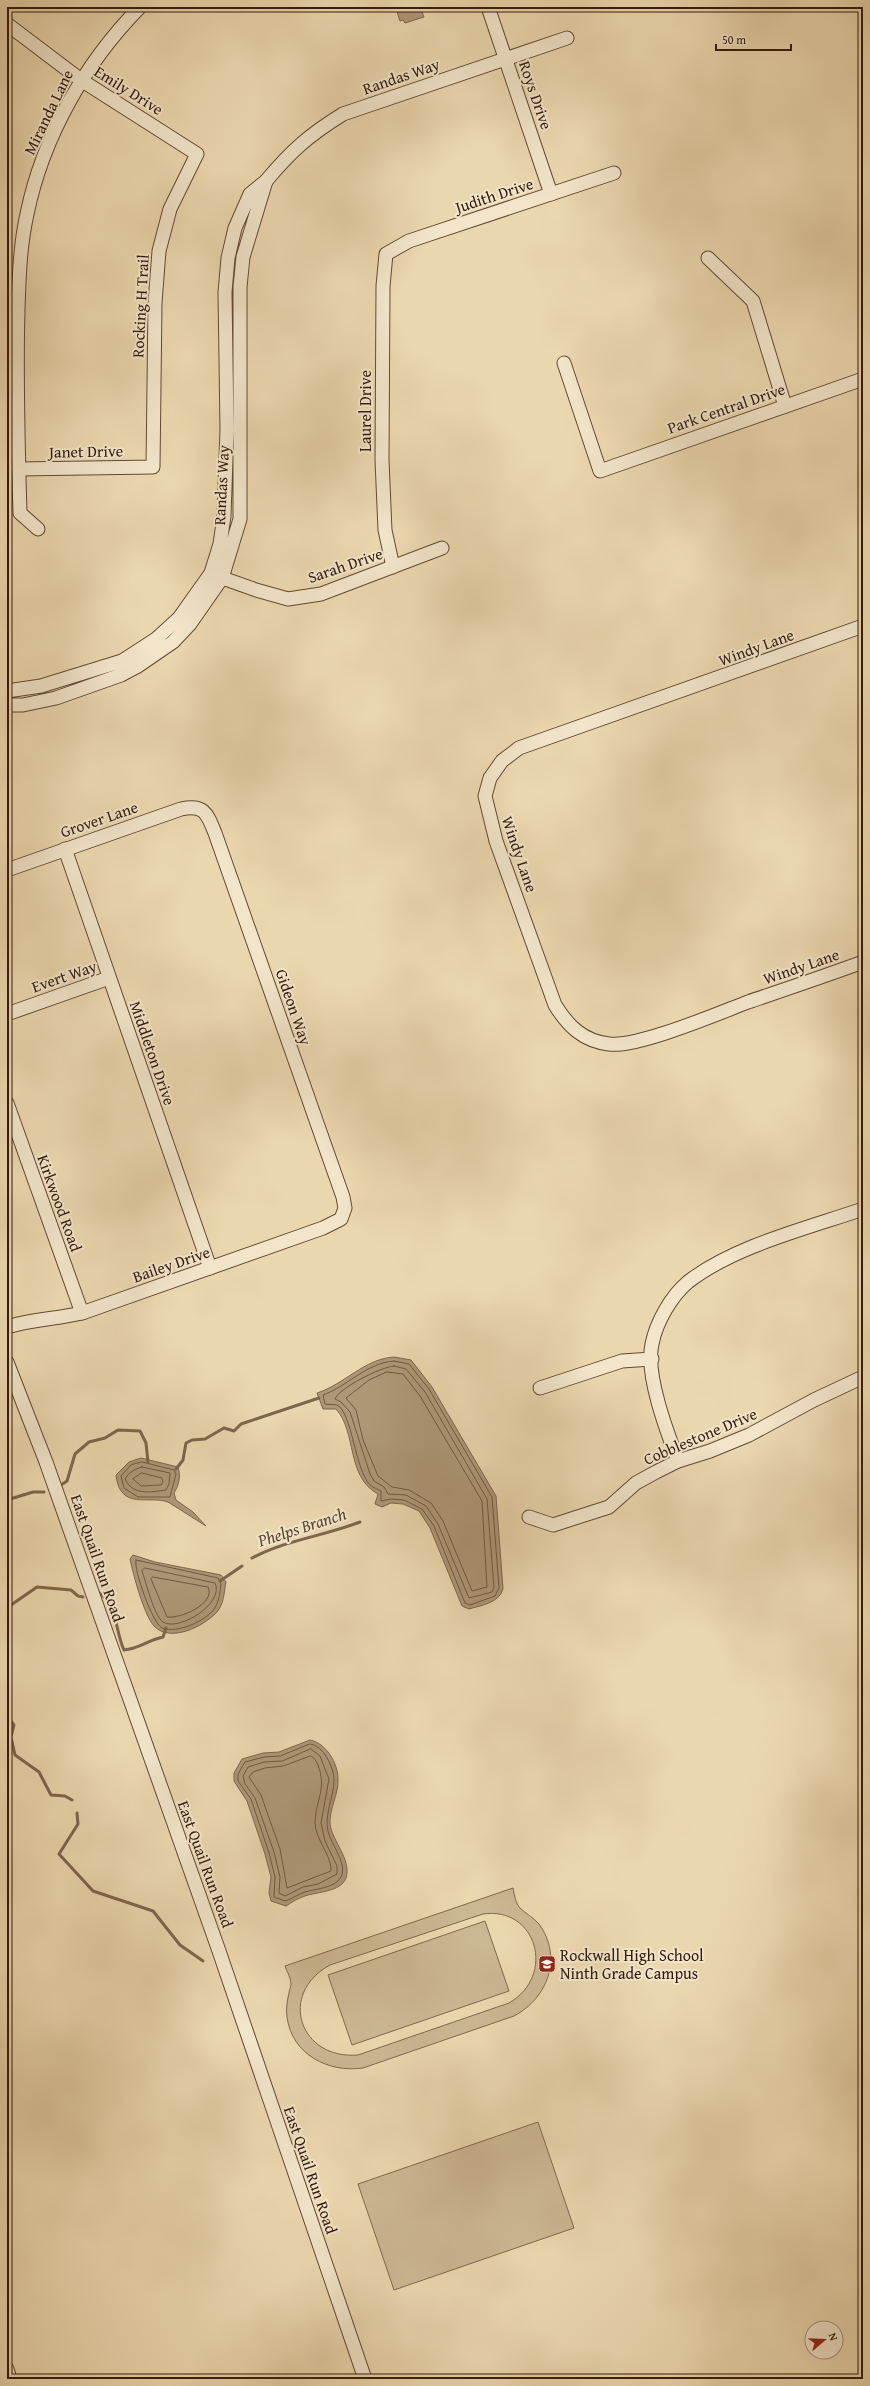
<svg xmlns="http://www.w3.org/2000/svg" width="870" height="2386" viewBox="0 0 870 2386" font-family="'Gentium Book Plus',serif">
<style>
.green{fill:#ccb793;stroke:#806850;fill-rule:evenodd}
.water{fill:#ad9777;stroke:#7d654d}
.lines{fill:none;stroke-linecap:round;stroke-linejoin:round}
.shore{stroke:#705842;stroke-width:1}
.stream{stroke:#7d654d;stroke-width:3}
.minor-casing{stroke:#624935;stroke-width:15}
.minor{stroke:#f2e5ca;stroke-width:13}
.labels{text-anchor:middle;stroke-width:4;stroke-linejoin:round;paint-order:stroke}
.street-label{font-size:16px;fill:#341a0d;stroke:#f2e5ca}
.poi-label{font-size:16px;fill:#341a0d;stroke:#f2e5ca;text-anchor:start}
.water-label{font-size:17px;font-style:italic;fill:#5e4632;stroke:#f2e5ca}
</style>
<rect width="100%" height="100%" fill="#ebd7ae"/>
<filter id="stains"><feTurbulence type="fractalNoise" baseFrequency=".005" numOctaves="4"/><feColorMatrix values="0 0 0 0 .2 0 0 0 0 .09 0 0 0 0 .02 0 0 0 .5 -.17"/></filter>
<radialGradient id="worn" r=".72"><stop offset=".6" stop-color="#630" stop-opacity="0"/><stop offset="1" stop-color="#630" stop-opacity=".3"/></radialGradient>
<!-- green -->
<g class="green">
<path d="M513 1888C514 1894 516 1904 520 1908 526 1914 533 1917 539 1924 563 1957 548 1998 514 2016L363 2068C329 2073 292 2055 287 2017 286 2009 287 2001 289 1993 289 1990 291 1987 291 1984 291 1978 287 1972 285 1966ZM483 1914C536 1906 557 1975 509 2003L358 2055C300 2060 277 1994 330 1965Z"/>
<polygon points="485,1921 509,1991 352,2045 328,1975"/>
<polygon points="538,2122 574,2228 394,2290 358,2184"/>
</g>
<!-- water -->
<g class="water">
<polygon points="420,7 424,17 405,23 403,20 400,21 397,12"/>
<path d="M394 1357 411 1360 432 1387 496 1496 503 1589C499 1603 482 1605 469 1609L462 1606 430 1528 419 1511 403 1504 391 1503 382 1507 375 1504 378 1494C346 1477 357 1432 336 1409H323L317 1393C345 1384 364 1359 394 1357Z"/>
<path d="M141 1458 178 1467C181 1476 179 1485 174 1493L176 1500 193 1512 206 1526 168 1502C149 1495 120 1511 116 1475L129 1462Z"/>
<path d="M133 1555 155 1562 221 1575 226 1582C224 1592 224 1604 217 1612 203 1627 170 1643 154 1626 144 1615 133 1574 130 1559Z"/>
<path d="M310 1740C326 1743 338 1763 338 1779 339 1793 329 1809 330 1824 332 1841 352 1860 346 1878 341 1892 316 1892 305 1896 298 1898 292 1902 286 1906L271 1901 269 1893 271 1877 265 1854 247 1801 234 1781V1773L242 1759 263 1753 279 1752Z"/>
</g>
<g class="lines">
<!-- shore -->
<g class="shore">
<path d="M394 1361 409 1364 429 1389 492 1497 499 1588 495 1596 470 1605 465 1603 434 1526 422 1509 404 1500 391 1499 381 1501V1491C378 1489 373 1488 370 1485 355 1470 352 1412 337 1405 333 1404 329 1405 325 1404L323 1395C348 1386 366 1363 394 1361Z"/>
<path d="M394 1366 406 1369 425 1392 487 1499 494 1588 492 1592 469 1598 438 1524 426 1506 406 1495 388 1494 384 1487 374 1481 370 1474 350 1412 341 1402 335 1399C339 1388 381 1367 394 1366Z"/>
<polygon points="387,1372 403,1374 420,1396 482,1501 487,1587 472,1591 443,1521 431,1503 409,1490 392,1487 378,1476 363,1440 356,1410 346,1398 369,1380"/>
<polygon points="142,1462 174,1470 176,1474 170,1497 138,1497 124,1488 121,1476 131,1465"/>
<path d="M142 1467 170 1473 169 1484 166 1490C151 1492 133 1496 125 1479 129 1472 135 1469 142 1467Z"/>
<polygon points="142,1473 162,1478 163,1482 161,1485 141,1486 133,1479"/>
<path d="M136 1560 218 1578 221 1584C220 1592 219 1601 215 1608 206 1621 177 1634 162 1628 153 1624 133 1569 136 1560Z"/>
<path d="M145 1568 215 1583C225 1603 179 1632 163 1622 154 1616 146 1582 142 1571Z"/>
<path d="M153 1577 208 1587C216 1604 180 1619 167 1617L151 1579Z"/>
<path d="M310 1744C323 1745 334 1767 334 1780 334 1797 324 1814 328 1831 331 1845 348 1864 341 1877 336 1888 314 1889 305 1892 298 1894 292 1899 285 1901L274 1897 275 1877 269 1853 251 1799 238 1781V1774L245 1762 264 1757 280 1756Z"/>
<polygon points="311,1749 320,1756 329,1779 321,1823 325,1841 337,1866 337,1874 318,1884 303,1887 285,1896 279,1893 280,1877 274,1852 255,1798 245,1784 243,1776 248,1767 264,1762 282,1761"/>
<path d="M311 1756C315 1758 316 1761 318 1765 327 1789 316 1799 315 1822 315 1840 332 1855 331 1871L287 1888 280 1849 261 1795 249 1777 253 1772 265 1768 283 1766Z"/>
</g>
<!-- stream -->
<g class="stream">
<polyline points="176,1469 183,1460 186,1443 192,1440 205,1439 224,1428 234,1431 241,1424 319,1398"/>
<polyline points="61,1485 67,1481 75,1454 89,1442 105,1438 118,1430 140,1431 146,1443 148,1462"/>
<polyline points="7,1500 33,1492 44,1492"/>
<path d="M252 1558C286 1540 324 1536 360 1522"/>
<polyline points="220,1581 242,1566"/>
<path d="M98 1592C118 1605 115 1631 124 1650 139 1649 148 1640 163 1637L166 1628"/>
<polyline points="7,1630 11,1605 37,1587 71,1590 78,1596 83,1597"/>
<polyline points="7,1716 14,1725 11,1737 15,1755 39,1772 51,1795 65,1796 72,1800"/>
<polyline points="77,1813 78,1824 59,1854 93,1891 153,1911 180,1945 203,1961"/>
</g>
<defs>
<g id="minor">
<polyline points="488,7 551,194"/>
<polyline points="7,24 81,80 197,154 170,209 159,251 155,303 153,467 19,469"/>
<path d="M266 181C291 151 309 135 343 114L567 38"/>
<polyline points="708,258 753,301 785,406"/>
<polyline points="564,363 600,471 863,379"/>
<path d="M38 529 20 513C18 445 16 377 18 310 19 278 20 245 27 214 43 136 85 63 140 7"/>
<polyline points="393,567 385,530 382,460 383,286 386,254 409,241 614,173"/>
<polyline points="214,575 256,590 288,599 321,594 442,548"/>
<path d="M863 626 519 748 502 761 490 778 485 796 496 841 555 1005C568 1026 583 1041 609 1044 637 1048 719 1013 748 1002 786 989 825 976 863 962"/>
<polyline points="7,691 41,686 122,661 156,639 179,618 211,573 220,544 224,516 227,430 225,292 228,258 235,228 250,194 266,181 243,257 240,287 240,519 222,578 190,624 173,642 138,666 121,675 56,698 23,705 7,705"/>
<polyline points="65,849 210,1268"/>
<path d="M7 870 181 809C204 804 207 813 215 833L343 1197 345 1208 341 1219 323 1228 82 1313C57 1319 32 1319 7 1327"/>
<polyline points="7,1014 109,978"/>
<polyline points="7,1103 82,1313"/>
<polyline points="7,1362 46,1462 219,1951 365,2379"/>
<polyline points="540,1388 622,1361 652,1359"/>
<path d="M678 1461C667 1432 645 1374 652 1344 656 1323 671 1296 688 1282 734 1246 808 1228 863 1209"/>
<polyline points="529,1517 553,1525 609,1507 636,1483 656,1472 678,1461 710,1451 749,1435 814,1400 863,1377"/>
<polyline points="7,2369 10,2379"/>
</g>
</defs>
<!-- minor casing -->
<use href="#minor" class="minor-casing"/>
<!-- minor -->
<use href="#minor" class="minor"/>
</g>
<!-- icons -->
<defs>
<symbol id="school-square" viewBox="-11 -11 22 22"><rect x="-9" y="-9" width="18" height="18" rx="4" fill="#8f2418" stroke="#f2e5ca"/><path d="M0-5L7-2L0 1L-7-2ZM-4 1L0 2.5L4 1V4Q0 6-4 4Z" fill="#fff"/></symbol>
</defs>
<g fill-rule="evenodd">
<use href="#school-square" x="537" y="1954" width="20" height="20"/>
</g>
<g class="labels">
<!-- street labels -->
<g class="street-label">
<text transform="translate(401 76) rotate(-19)" y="6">Randas Way</text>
<text transform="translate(129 90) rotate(32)" y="6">Emily Drive</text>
<text transform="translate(536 95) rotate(71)" y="6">Roys Drive</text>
<text transform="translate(48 112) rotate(-64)" y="6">Miranda Lane</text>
<text transform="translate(494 195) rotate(-18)" y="6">Judith Drive</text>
<text transform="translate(140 306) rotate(-87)" y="6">Rocking H Trail</text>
<text transform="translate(726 408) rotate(-19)" y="6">Park Central Drive</text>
<text transform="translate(365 411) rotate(-90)" y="6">Laurel Drive</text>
<text transform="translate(86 451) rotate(-1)" y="6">Janet Drive</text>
<text transform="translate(221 485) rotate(-87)" y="6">Randas Way</text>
<text transform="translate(345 565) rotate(-19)" y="6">Sarah Drive</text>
<text transform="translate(756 647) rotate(-20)" y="6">Windy Lane</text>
<text transform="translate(99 819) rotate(-19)" y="6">Grover Lane</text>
<text transform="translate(520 854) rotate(71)" y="6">Windy Lane</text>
<text transform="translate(801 966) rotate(-19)" y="6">Windy Lane</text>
<text transform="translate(64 976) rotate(-19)" y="6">Evert Way</text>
<text transform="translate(294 1007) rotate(71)" y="6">Gideon Way</text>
<text transform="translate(153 1053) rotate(71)" y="6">Middleton Drive</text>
<text transform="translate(60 1203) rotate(70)" y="6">Kirkwood Road</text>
<text transform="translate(171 1264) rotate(-19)" y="6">Bailey Drive</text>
<text transform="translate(700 1436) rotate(-23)" y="6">Cobblestone Drive</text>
<text transform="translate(98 1558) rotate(71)" y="6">East Quail Run Road</text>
<text transform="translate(206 1864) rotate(70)" y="6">East Quail Run Road</text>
<text transform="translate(311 2170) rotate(71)" y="6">East Quail Run Road</text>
</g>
<!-- poi labels -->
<g class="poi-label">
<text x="560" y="1961">Rockwall High School<tspan x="560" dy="18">Ninth Grade Campus</tspan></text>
</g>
<!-- water labels -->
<g class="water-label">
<text transform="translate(302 1527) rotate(-18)" y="6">Phelps Branch</text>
</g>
</g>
<!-- margin -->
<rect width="870" height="2386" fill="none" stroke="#ebd7ae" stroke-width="24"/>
<rect x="8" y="8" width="854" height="2370" fill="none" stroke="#341a0d" stroke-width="2"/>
<rect x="12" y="12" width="846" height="2362" fill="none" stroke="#341a0d"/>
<!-- north arrow -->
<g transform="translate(824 2340) rotate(71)"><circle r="19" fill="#f2e5ca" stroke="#a6947e"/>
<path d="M0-3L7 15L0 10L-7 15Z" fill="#8f2418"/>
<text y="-6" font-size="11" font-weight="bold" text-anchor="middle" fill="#341a0d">N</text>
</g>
<!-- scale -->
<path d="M716 44v6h75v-6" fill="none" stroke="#341a0d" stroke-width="2"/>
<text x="722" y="44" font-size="12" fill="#341a0d" stroke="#f2e5ca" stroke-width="3" paint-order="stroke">50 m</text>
<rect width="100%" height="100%" filter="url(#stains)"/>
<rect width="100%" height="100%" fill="url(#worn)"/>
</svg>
